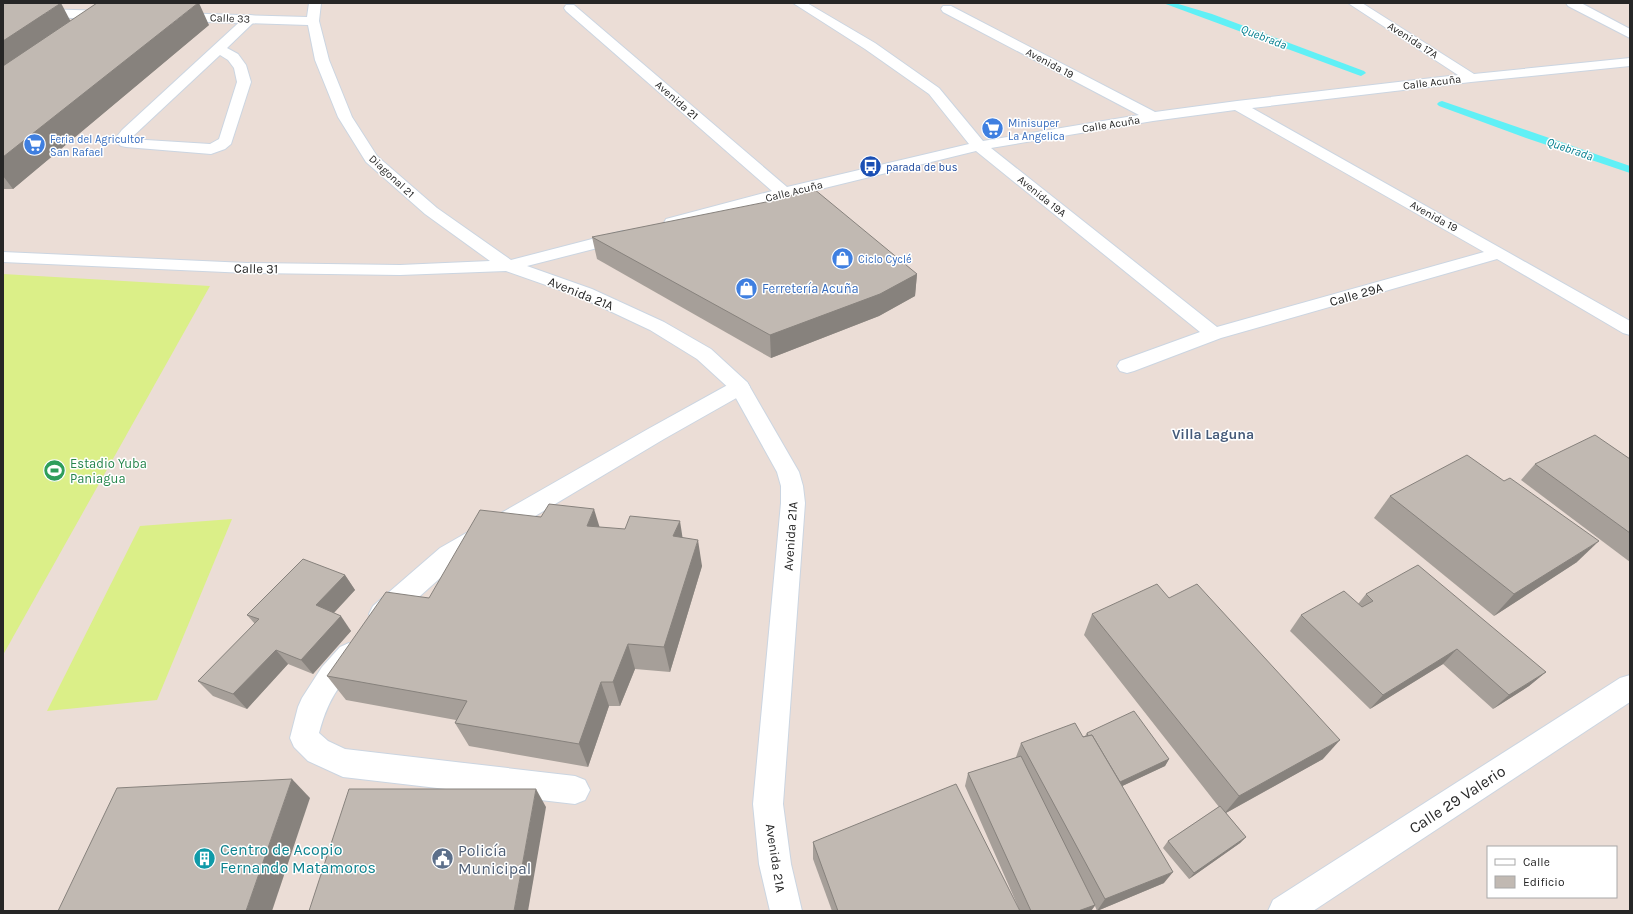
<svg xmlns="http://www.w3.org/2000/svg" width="1633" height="914" viewBox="0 0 1633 914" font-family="Karla,sans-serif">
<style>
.pitch{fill:#dbef88}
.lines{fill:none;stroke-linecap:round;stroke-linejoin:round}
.stream{fill:#60f0f6;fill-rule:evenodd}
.service-casing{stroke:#cbd5e1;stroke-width:2}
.minor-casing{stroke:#cbd5e1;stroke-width:2}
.service{fill:#fff;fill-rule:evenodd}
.minor{fill:#fff;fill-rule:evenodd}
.wall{fill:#a69f99}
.shaded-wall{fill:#87827d}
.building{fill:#c1b9b2;stroke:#87827d}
.labels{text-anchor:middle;stroke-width:3;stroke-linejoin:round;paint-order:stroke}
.far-street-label{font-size:11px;fill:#262626;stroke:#fff}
.far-shop-label{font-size:11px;fill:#366cbe;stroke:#fff;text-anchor:start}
.far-transit-label{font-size:11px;fill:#164399;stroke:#fff;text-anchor:start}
.far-water-label{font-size:12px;font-style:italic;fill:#057f8f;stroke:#fff}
.street-label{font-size:13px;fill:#262626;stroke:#fff}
.shop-label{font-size:13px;fill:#366cbe;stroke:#fff;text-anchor:start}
.leisure-label{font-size:13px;fill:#27864d;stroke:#fff;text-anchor:start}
.neighbourhood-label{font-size:14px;font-weight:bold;fill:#455a79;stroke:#fff}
.near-street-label{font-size:16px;fill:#262626;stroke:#fff}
.near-culture-label{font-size:16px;fill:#0d838f;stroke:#fff;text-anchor:start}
.near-service-label{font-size:16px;fill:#4e5e75;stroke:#fff;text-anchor:start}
</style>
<rect width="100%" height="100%" fill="#ebddd6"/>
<!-- pitch -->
<g class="pitch">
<polygon points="3,274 210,286 3,655"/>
<polygon points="232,519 157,700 47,711 140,526"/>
</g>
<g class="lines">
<!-- stream -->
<g class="stream">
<polygon points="1163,3 1175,3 1212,14 1364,71 1366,73 1361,76 1358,75"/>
<polygon points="1442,101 1630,166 1630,173 1526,138 1439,106 1437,104 1439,102"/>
</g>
<defs>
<g id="service">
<path d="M250 15 254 16 256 19 254 22 227 48 238 54 246 65 251 82 231 144 225 149 211 154 126 147 121 146 114 140 122 130 246 16ZM220 55 228 60 234 68 237 82 219 139 210 144 130 139Z"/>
<polygon points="740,380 747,382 750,387 747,392 664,439 458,562 391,622 382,625 373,622 369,614 373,606 440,548 648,429 733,382"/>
<path d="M349 643 358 647 362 655C357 666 349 673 342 683 330 699 324 714 319 733L328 741 345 749 575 776 585 780 590 790 585 800 575 804 343 777 308 761 294 747 290 738 298 707 302 698 322 667 340 647Z"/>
</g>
<g id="minor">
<polygon points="309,3 321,3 319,21 329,60 352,117 377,156 437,208 511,260 623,231 629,232 632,236 629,240 527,266 592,289 664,322 711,349 747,382 799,472 803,486 805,503 783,804 791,864 802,911 770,911 759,864 753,804 781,503 781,486 777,472 732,391 697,359 650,330 580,297 506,271 400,275 247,273 3,262 3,252 247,263 400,265 490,261 425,214 366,162 338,117 315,60 308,25 176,21 172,20 170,17 172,14 176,13 307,17"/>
<path d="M793 3H807L875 43 939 88 983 141 1139 115 943 12 941 9 943 6H951L1155 112 1237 101 1458 75 1348 3H1362L1474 74 1630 58V66L1471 82 1252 108 1630 321V335L1623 333 1497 259 1221 338 1134 371 1127 373 1120 371 1117 366 1120 361 1200 332 976 151 788 197 672 228 666 227 664 223 666 219 772 191 566 11 564 8 566 5H574L787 187 969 144 929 94 865 49ZM1235 110 1484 252 1217 327 991 148 1153 121Z"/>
<polygon points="1566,3 1581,3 1630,29 1630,38 1568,6"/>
<polygon points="3,8 110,11 114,12 116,15 114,18 110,19 3,16"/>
<polygon points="1630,675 1630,702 1313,911 1268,911 1273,900 1620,678"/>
</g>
</defs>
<!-- service casing -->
<use href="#service" class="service-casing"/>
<!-- minor casing -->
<use href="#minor" class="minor-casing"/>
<!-- service -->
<use href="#service" class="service"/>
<!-- minor -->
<use href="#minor" class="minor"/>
</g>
<!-- wall -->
<g class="wall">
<polygon points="3,3 71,21 209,25 13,189 3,189"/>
<polygon points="592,237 917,274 915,296 879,316 771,358 597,259"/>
<polygon points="1630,459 1630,562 1521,480 1535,464"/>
<polygon points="1390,496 1577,562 1494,616 1374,518"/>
<polygon points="599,527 683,538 702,566 670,672 635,669 620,706 609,706 588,767 469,746 455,723 456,720 346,700 327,676 429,598"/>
<polygon points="345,575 355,590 334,613 351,631 313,674 288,664 247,709 213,696 198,681 255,624 247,615"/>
<polygon points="1366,594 1546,672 1529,686 1493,709 1443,664 1370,709 1290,631 1301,615 1358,604"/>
<polygon points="1169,598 1323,759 1226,813 1246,837 1240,843 1189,879 1163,848 1168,841 1219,807 1084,635 1092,614"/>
<polygon points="1087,733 1169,759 1165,766 1122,786 1164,883 1097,911 1095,906 1091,911 1020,911 965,786 968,773 1016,758 1016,757 1021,743 1085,736"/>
<polygon points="813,842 1020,911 832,911 813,859"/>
</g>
<!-- shaded-wall -->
<g class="shaded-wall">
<polygon points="61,3 71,22 3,69 3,41"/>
<polygon points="198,3 199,3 209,25 13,189 3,176 3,157"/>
<polygon points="917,274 915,296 879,316 771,358 770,335"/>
<polygon points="594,509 602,535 587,526"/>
<polygon points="680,521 684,547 673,536"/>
<polygon points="698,540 702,566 670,672 664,647"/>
<polygon points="1599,541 1577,562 1494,616 1514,594"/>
<polygon points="345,575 355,590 327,620 316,605"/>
<polygon points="341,616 351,631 313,674 301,660"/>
<polygon points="628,644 635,669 620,706 613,682"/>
<polygon points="1457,649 1443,664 1370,709 1383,695"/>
<polygon points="276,650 288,664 247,709 233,694"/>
<polygon points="1546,672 1529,686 1493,709 1509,695"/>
<polygon points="601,682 609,706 588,767 579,744"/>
<polygon points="1340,740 1323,759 1224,814 1239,796"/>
<polygon points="1169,759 1165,766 1116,789 1120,782"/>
<polygon points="292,779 310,798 272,911 246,911"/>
<polygon points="536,789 546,807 528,911 514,911"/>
<polygon points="1246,837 1240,843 1189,879 1194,873"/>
<polygon points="1173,872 1164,883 1097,911 1105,899"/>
<polygon points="1095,905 1091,911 1078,911"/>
</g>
<!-- building -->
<g class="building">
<polygon points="3,3 61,3 3,41"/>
<polygon points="97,3 198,3 3,157 3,66"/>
<polygon points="814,189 917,274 880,294 770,335 592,237 771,201"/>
<polygon points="1595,435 1630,459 1630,533 1535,464"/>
<polygon points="1467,455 1504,481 1510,478 1599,541 1514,594 1390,496"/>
<polygon points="549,504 594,509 587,526 625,529 630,516 680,521 673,536 698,540 664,647 628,644 613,682 601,682 579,744 455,723 467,701 327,676 386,592 429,598 480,510 541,517"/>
<polygon points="303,559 345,575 316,605 341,616 301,660 276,650 233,694 198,681 259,619 247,615"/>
<polygon points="1418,565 1546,672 1509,695 1457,649 1383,695 1301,615 1344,591 1362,607 1373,601 1366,594"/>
<polygon points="1157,584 1169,598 1197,584 1340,740 1239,796 1092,614"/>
<polygon points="1134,711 1169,759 1120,782 1092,735 1088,736 1087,733"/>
<polygon points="1075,723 1083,737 1092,735 1173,872 1105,899 1021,743"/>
<polygon points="1021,756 1095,905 1078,911 1031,911 968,773"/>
<polygon points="292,779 246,911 58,911 117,788"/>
<polygon points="956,784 1020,911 838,911 813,842"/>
<polygon points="349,789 536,789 514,911 309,911"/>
<polygon points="1220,806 1246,837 1194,873 1168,841"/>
</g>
<!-- icons -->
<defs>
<symbol id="supermarket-disc" viewBox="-11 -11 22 22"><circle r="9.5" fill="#3f7fe0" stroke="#fff"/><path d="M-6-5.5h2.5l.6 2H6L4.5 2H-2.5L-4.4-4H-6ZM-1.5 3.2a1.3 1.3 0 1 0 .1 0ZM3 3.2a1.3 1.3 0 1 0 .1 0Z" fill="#fff"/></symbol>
<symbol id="bus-disc" viewBox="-11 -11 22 22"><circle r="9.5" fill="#1a4fb4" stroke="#fff"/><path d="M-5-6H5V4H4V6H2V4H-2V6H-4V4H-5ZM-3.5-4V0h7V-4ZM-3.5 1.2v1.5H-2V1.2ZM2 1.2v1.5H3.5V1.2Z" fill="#fff"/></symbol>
<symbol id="shop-disc" viewBox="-11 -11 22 22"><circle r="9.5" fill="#3f7fe0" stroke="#fff"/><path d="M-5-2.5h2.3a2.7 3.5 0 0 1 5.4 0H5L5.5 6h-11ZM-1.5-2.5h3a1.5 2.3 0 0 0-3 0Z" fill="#fff"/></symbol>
<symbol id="stadium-disc" viewBox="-11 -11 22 22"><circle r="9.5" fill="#2e9e5b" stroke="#fff"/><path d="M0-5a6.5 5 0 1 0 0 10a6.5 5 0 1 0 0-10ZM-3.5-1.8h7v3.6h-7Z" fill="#fff"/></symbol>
<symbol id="building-disc" viewBox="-11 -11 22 22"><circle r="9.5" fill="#0f9aa8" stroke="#fff"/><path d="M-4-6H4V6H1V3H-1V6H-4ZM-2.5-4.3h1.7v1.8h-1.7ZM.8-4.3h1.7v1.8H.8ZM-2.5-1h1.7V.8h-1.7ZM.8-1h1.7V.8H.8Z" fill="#fff"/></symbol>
<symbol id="civic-disc" viewBox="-11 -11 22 22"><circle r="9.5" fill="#5c6f8a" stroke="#fff"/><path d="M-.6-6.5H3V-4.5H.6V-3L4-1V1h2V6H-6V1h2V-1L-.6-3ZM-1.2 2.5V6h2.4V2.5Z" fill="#fff"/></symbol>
</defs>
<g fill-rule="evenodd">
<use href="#supermarket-disc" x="980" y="116" width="25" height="25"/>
<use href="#supermarket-disc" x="22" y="132" width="25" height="25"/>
<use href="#bus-disc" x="858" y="154" width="25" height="25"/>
<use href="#shop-disc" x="830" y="246" width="25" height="25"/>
<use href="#shop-disc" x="734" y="276" width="25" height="25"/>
<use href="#stadium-disc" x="42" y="458" width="25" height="25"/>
<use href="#building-disc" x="192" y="846" width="25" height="25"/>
<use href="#civic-disc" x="430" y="846" width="25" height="25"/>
</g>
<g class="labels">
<!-- far-street labels -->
<g class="far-street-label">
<text transform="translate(230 18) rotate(2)" y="4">Calle 33</text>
<text transform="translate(1413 40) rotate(33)" y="4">Avenida 17A</text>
<text transform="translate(1050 63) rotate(28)" y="4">Avenida 19</text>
<text transform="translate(1432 82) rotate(-7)" y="4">Calle Acuña</text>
<text transform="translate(677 100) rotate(41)" y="4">Avenida 21</text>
<text transform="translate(1111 124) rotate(-9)" y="4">Calle Acuña</text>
<text transform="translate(392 176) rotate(43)" y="4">Diagonal 21</text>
<text transform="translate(794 191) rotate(-14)" y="4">Calle Acuña</text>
<text transform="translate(1042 196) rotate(39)" y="4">Avenida 19A</text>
<text transform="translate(1434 216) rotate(29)" y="4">Avenida 19</text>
</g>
<!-- far-shop labels -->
<g class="far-shop-label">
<text x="1008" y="127">Minisuper<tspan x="1008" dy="13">La Angelica</tspan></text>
<text x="50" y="143">Feria del Agricultor<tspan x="50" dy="13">San Rafael</tspan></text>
<text x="858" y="263">Ciclo Cyclé</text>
</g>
<!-- far-transit labels -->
<g class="far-transit-label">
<text x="886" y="171">parada de bus</text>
</g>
<!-- far-water labels -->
<g class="far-water-label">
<text transform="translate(1264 37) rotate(21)" y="4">Quebrada</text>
<text transform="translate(1570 149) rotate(19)" y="4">Quebrada</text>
</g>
<!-- street labels -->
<g class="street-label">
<text transform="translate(256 268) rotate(1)" y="5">Calle 31</text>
<text transform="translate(581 293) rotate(22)" y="5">Avenida 21A</text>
<text transform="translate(1356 294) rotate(-16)" y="5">Calle 29A</text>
<text transform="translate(790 536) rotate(-86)" y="5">Avenida 21A</text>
<text transform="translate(776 858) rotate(81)" y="5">Avenida 21A</text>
</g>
<!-- shop labels -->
<g class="shop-label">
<text x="762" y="293">Ferretería Acuña</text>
</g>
<!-- leisure labels -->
<g class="leisure-label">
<text x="70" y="468">Estadio Yuba<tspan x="70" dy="15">Paniagua</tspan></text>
</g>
<!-- neighbourhood labels -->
<g class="neighbourhood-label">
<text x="1213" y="439">Villa Laguna</text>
</g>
<!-- near-street labels -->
<g class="near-street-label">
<text transform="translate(1457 799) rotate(-33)" y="6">Calle 29 Valerio</text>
</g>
<!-- near-culture labels -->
<g class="near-culture-label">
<text x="220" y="855">Centro de Acopio<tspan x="220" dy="18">Fernando Matamoros</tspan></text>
</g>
<!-- near-service labels -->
<g class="near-service-label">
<text x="458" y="856">Policía<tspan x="458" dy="18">Municipal</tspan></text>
</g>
</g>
<!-- border -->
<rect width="1633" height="914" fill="none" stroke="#262626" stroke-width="8"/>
<!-- legend -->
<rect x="1487" y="846" width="130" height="52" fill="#ffffff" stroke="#a8a8a8"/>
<rect x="1495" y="859" width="20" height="6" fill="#ffffff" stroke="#a8a8a8"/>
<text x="1523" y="866" font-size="12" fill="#262626">Calle</text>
<rect x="1495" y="876" width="20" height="12" fill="#c1b9b2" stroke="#a8a8a8"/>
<text x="1523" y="886" font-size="12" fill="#262626">Edificio</text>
</svg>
